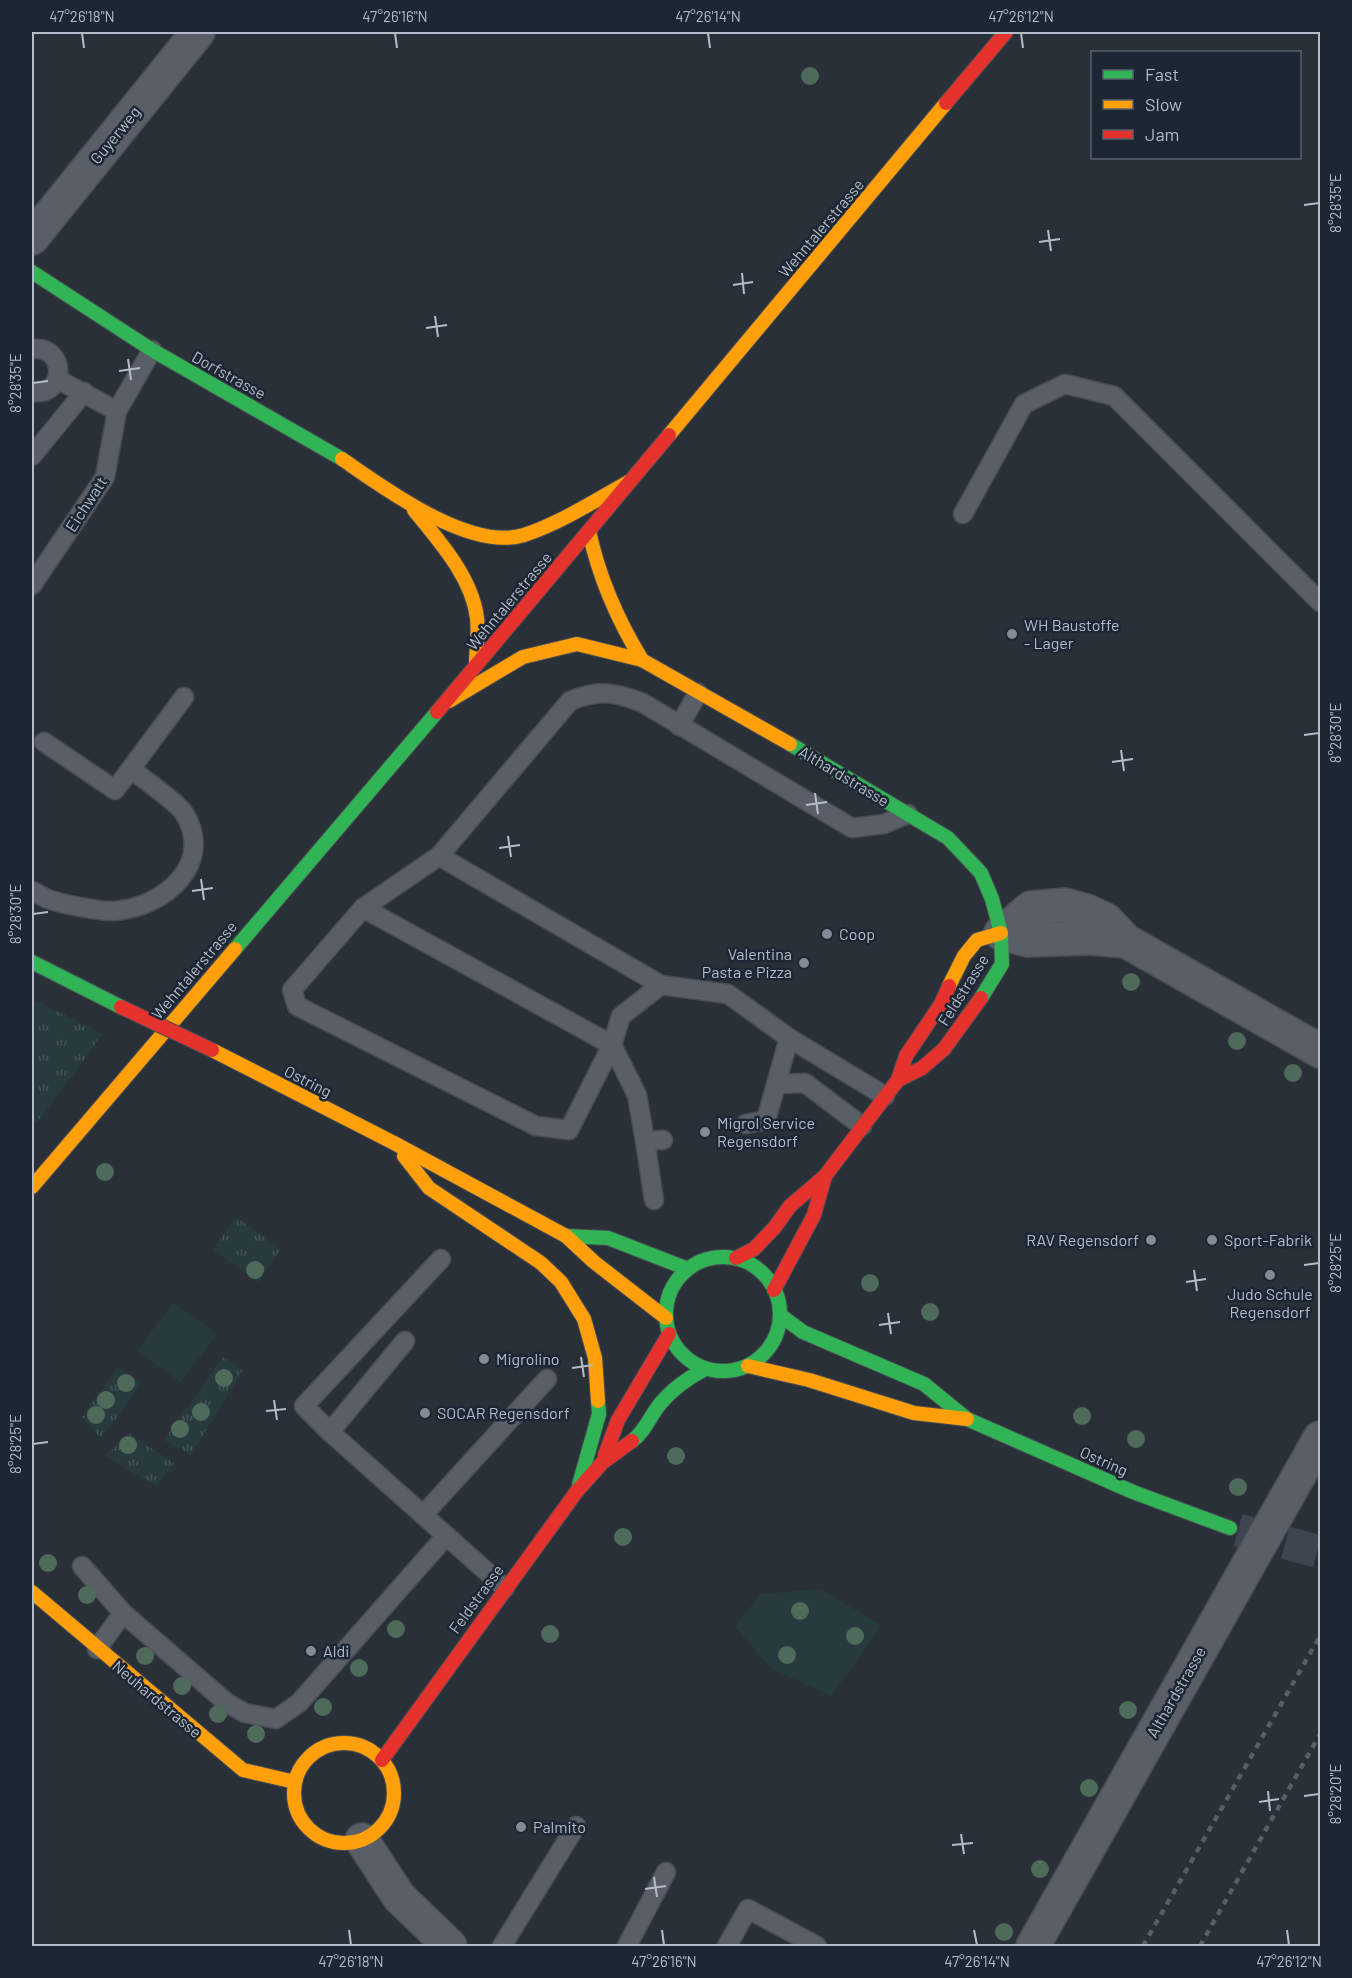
<svg xmlns="http://www.w3.org/2000/svg" width="1352" height="1978" viewBox="0 0 1352 1978" font-family="Barlow,sans-serif">
<style>
.grass{fill:url(#grass-tufts)}
.green{fill:#273a3e}
.lines{fill:none;stroke-linecap:round;stroke-linejoin:round}
.secondary-tunnel{stroke:#3f454e;stroke-width:33;stroke-dasharray:33 16;stroke-linecap:butt}
.lane-casing{stroke:#484c53;stroke-width:21}
.street-casing{stroke:#484c53;stroke-width:36}
.fast-casing{stroke:#484c53;stroke-width:16}
.slow-casing{stroke:#484c53;stroke-width:16}
.jam-casing{stroke:#484c53;stroke-width:16}
.lane{stroke:#5a5e66;stroke-width:18}
.street{stroke:#5a5e66;stroke-width:33}
.fast{stroke:#30b455;stroke-width:14}
.slow{stroke:#ff9f0a;stroke-width:14}
.jam{stroke:#e5322d;stroke-width:14}
.rail{stroke:#595d64;stroke-width:4.5;stroke-dasharray:6 6;stroke-linecap:butt}
.jam-bridge-casing{stroke:#484c53;stroke-width:16;stroke-linecap:butt}
.jam-bridge{stroke:#e5322d;stroke-width:14}
.tree{fill:#4e6a5a}
.ticks{fill:none;stroke:#b4bcc9;stroke-width:2}
.poi-dot{fill:#848b96;stroke:#1d2633;stroke-width:2}
.labels{text-anchor:middle;stroke-width:5;stroke-linejoin:round;paint-order:stroke}
.street-label{font-size:16px;fill:#b4bcc9;stroke:#1d2633}
.poi-label{font-size:16px;fill:#b4bcc9;stroke:#1d2633;text-anchor:start}
.neatline{fill:none;stroke:#b4bcc9;stroke-width:2}
.ticks-label{font-size:15px;text-anchor:middle;fill:#b4bcc9}
</style>
<defs>
<pattern id="grass-tufts" width="24" height="20" patternUnits="userSpaceOnUse" patternTransform="scale(1.5)"><rect width="24" height="20" fill="#273a3e"/><path d="M3 7l-1-3M5 7V3M7 7l1-3M15 17l-1-3M17 17v-4M19 17l1-3" fill="none" stroke="#445559"/></pattern>
</defs>
<rect width="100%" height="100%" fill="#2a3038"/>
<!-- grass -->
<g class="grass">
<polygon points="32,999 103,1034 37,1123 32,1119"/>
<polygon points="236,1217 281,1249 258,1282 213,1250"/>
<polygon points="223,1357 243,1370 191,1455 164,1440"/>
<polygon points="118,1367 142,1383 101,1439 82,1416"/>
<polygon points="130,1434 174,1463 157,1487 104,1456"/>
</g>
<!-- green -->
<g class="green">
<polygon points="173,1303 218,1334 180,1382 137,1351"/>
<polygon points="822,1589 882,1626 831,1696 772,1669 735,1627 760,1594"/>
</g>
<g class="lines">
<!-- secondary-tunnel -->
<polyline class="secondary-tunnel" points="1238,1530 1320,1552"/>
<defs>
<g id="lane">
<path d="M32 349C67 345 67 397 32 392"/>
<polyline points="57,379 117,411"/>
<polyline points="32,456 84,392"/>
<polyline points="963,514 1024,404 1065,384 1114,396 1320,602"/>
<polyline points="32,585 105,477 117,411 152,350"/>
<polyline points="679,726 698,693"/>
<polyline points="44,742 115,790 184,697"/>
<polyline points="439,856 661,985 728,994 789,1038 885,1096"/>
<path d="M32 891C37 893 42 897 48 899 61 904 102 912 115 911 165 907 215 863 184 813 178 803 142 778 131 769"/>
<path d="M363 908 612 1045 569 1130 536 1126 297 1006 292 990 363 908 439 856 570 701C599 689 615 692 643 703L852 828 884 824 908 814"/>
<polyline points="661,985 621,1016 612,1045 637,1095 645,1141 663,1140"/>
<polyline points="776,1084 805,1083 862,1126"/>
<polyline points="746,1124 766,1120 789,1038"/>
<polyline points="645,1141 654,1200"/>
<polyline points="405,1341 330,1432 505,1588"/>
<polyline points="330,1432 304,1406 441,1259"/>
<polyline points="423,1515 547,1379"/>
<polyline points="82,1566 123,1613 227,1703 245,1713 276,1719 299,1703 446,1536"/>
<polyline points="97,1649 123,1613"/>
<polyline points="502,1946 576,1826"/>
<polyline points="627,1946 666,1872"/>
<polyline points="727,1946 748,1909 817,1946"/>
</g>
<g id="street">
<polyline points="32,238 198,32"/>
<polyline points="1001,933 1031,908 1065,905 1087,911 1106,920 1126,941 1320,1051"/>
<polyline points="1001,933 1028,940 1089,938 1126,941"/>
<polyline points="362,1840 399,1897 450,1946"/>
<polyline points="1033,1946 1320,1438"/>
</g>
<g id="fast">
<polyline points="32,272 152,350 342,459"/>
<polyline points="790,744 948,838 981,873 992,899 1001,933 1002,964 981,998"/>
<polyline points="235,949 437,712"/>
<polyline points="32,962 121,1007"/>
<polyline points="566,1236 608,1238 688,1269"/>
<circle cx="723" cy="1314" r="57"/>
<polyline points="780,1315 803,1332 924,1384 967,1419 1133,1492 1230,1528"/>
<path d="M632 1441C645 1432 650 1416 660 1404 673 1388 688 1378 705 1369"/>
<polyline points="579,1485 599,1414 598,1401"/>
</g>
<g id="slow">
<polyline points="669,435 946,103"/>
<path d="M342 459C384 488 470 552 524 535 561 523 596 500 630 481"/>
<path d="M414 510C439 541 472 577 477 618 479 633 476 650 476 665"/>
<path d="M589 531C599 578 617 619 642 660"/>
<polyline points="449,701 523,657 577,644 642,660 790,744"/>
<polyline points="949,986 964,956 977,940 1001,933"/>
<polyline points="212,1050 394,1143 566,1236 594,1262 666,1318"/>
<polyline points="404,1156 429,1188 541,1263 561,1282 584,1319 595,1358 598,1401"/>
<polyline points="32,1187 235,949"/>
<polyline points="748,1366 809,1380 914,1413 967,1419"/>
<polyline points="32,1592 243,1770 295,1782"/>
<circle cx="344" cy="1793" r="50"/>
</g>
<g id="jam">
<polyline points="946,103 1006,32"/>
<polyline points="437,712 669,435"/>
<polyline points="898,1080 922,1068 944,1049 981,998"/>
<polyline points="736,1258 754,1249 775,1227 790,1206 825,1176 898,1080 906,1056 941,1004 949,986"/>
<polyline points="774,1290 814,1215 825,1176"/>
<polyline points="605,1455 618,1420 669,1334"/>
<polyline points="382,1760 577,1491 603,1462 632,1441"/>
</g>
</defs>
<!-- lane casing -->
<use href="#lane" class="lane-casing"/>
<!-- street casing -->
<use href="#street" class="street-casing"/>
<!-- fast casing -->
<use href="#fast" class="fast-casing"/>
<!-- slow casing -->
<use href="#slow" class="slow-casing"/>
<!-- jam casing -->
<use href="#jam" class="jam-casing"/>
<!-- lane -->
<use href="#lane" class="lane"/>
<!-- street -->
<use href="#street" class="street"/>
<!-- fast -->
<use href="#fast" class="fast"/>
<!-- slow -->
<use href="#slow" class="slow"/>
<!-- jam -->
<use href="#jam" class="jam"/>
<!-- rail -->
<g class="rail">
<polyline points="1143,1946 1320,1636"/>
<polyline points="1200,1946 1320,1734"/>
</g>
<defs>
<polyline id="jam-bridge" points="121,1007 212,1050"/>
</defs>
<!-- jam-bridge casing -->
<use href="#jam-bridge" class="jam-bridge-casing"/>
<!-- jam-bridge -->
<use href="#jam-bridge" class="jam-bridge"/>
</g>
<!-- trees -->
<g class="tree">
<circle cx="810" cy="76" r="9"/>
<circle cx="1131" cy="982" r="9"/>
<circle cx="1237" cy="1041" r="9"/>
<circle cx="1293" cy="1073" r="9"/>
<circle cx="105" cy="1172" r="9"/>
<circle cx="255" cy="1270" r="9"/>
<circle cx="870" cy="1283" r="9"/>
<circle cx="930" cy="1312" r="9"/>
<circle cx="224" cy="1378" r="9"/>
<circle cx="126" cy="1383" r="9"/>
<circle cx="106" cy="1400" r="9"/>
<circle cx="201" cy="1412" r="9"/>
<circle cx="96" cy="1415" r="9"/>
<circle cx="1082" cy="1416" r="9"/>
<circle cx="180" cy="1429" r="9"/>
<circle cx="1136" cy="1439" r="9"/>
<circle cx="128" cy="1445" r="9"/>
<circle cx="676" cy="1456" r="9"/>
<circle cx="1238" cy="1487" r="9"/>
<circle cx="623" cy="1537" r="9"/>
<circle cx="48" cy="1563" r="9"/>
<circle cx="87" cy="1595" r="9"/>
<circle cx="800" cy="1611" r="9"/>
<circle cx="396" cy="1629" r="9"/>
<circle cx="550" cy="1634" r="9"/>
<circle cx="855" cy="1636" r="9"/>
<circle cx="787" cy="1655" r="9"/>
<circle cx="145" cy="1656" r="9"/>
<circle cx="359" cy="1668" r="9"/>
<circle cx="182" cy="1686" r="9"/>
<circle cx="323" cy="1707" r="9"/>
<circle cx="1128" cy="1710" r="9"/>
<circle cx="218" cy="1714" r="9"/>
<circle cx="256" cy="1734" r="9"/>
<circle cx="1089" cy="1788" r="9"/>
<circle cx="1040" cy="1869" r="9"/>
<circle cx="1004" cy="1932" r="9"/>
</g>
<!-- ticks -->
<path class="ticks" d="M82 33 84 48M395 33 397 48M708 33 710 48M1021 33 1023 48M1304 205 1319 203M1048 230 1051 251M1039 242 1060 239M742 273 744 294M733 285 753 282M435 316 438 337M426 328 447 325M128 359 131 380M119 371 140 368M33 383 48 381M1304 735 1319 733M1121 750 1124 771M1112 762 1133 759M815 793 818 814M806 805 827 802M508 836 511 857M499 848 520 845M201 879 204 900M192 891 213 888M33 914 48 912M1304 1265 1319 1263M1194 1270 1197 1291M1186 1282 1206 1279M888 1313 891 1334M879 1325 900 1322M581 1357 584 1377M572 1368 593 1365M274 1400 277 1420M266 1411 286 1409M33 1444 48 1442M1268 1791 1270 1811M1304 1796 1319 1794M1259 1802 1279 1799M961 1834 964 1854M952 1845 973 1843M654 1877 657 1897M645 1889 666 1886M349 1930 351 1945M662 1930 664 1945M974 1930 977 1945M1287 1930 1289 1945"/>
<!-- markers -->
<g class="poi-dot">
<circle cx="1012" cy="634" r="6"/>
<circle cx="827" cy="934" r="6"/>
<circle cx="804" cy="963" r="6"/>
<circle cx="705" cy="1132" r="6"/>
<circle cx="1151" cy="1240" r="6"/>
<circle cx="1212" cy="1240" r="6"/>
<circle cx="1270" cy="1275" r="6"/>
<circle cx="484" cy="1359" r="6"/>
<circle cx="425" cy="1413" r="6"/>
<circle cx="311" cy="1651" r="6"/>
<circle cx="521" cy="1827" r="6"/>
</g>
<g class="labels">
<!-- street labels -->
<g class="street-label">
<text transform="translate(115 135) rotate(-51)" y="6">Guyerweg</text>
<text transform="translate(821 228) rotate(-50)" y="6">Wehntalerstrasse</text>
<text transform="translate(229 375) rotate(29)" y="6">Dorfstrasse</text>
<text transform="translate(86 504) rotate(-57)" y="6">Eichwatt</text>
<text transform="translate(509 601) rotate(-50)" y="6">Wehntalerstrasse</text>
<text transform="translate(844 776) rotate(31)" y="6">Althardstrasse</text>
<text transform="translate(194 970) rotate(-50)" y="6">Wehntalerstrasse</text>
<text transform="translate(963 990) rotate(-58)" y="6">Feldstrasse</text>
<text transform="translate(308 1081) rotate(27)" y="6">Ostring</text>
<text transform="translate(1104 1461) rotate(24)" y="6">Ostring</text>
<text transform="translate(476 1599) rotate(-54)" y="6">Feldstrasse</text>
<text transform="translate(1176 1692) rotate(-60)" y="6">Althardstrasse</text>
<text transform="translate(157 1699) rotate(40)" y="6">Neuhardstrasse</text>
</g>
<!-- poi labels -->
<g class="poi-label">
<text x="1024" y="631">WH Baustoffe<tspan x="1024" dy="18">- Lager</tspan></text>
<text x="839" y="940">Coop</text>
<text x="792" y="960" text-anchor="end">Valentina<tspan x="792" dy="18">Pasta e Pizza</tspan></text>
<text x="717" y="1129">Migrol Service<tspan x="717" dy="18">Regensdorf</tspan></text>
<text x="1139" y="1246" text-anchor="end">RAV Regensdorf</text>
<text x="1224" y="1246">Sport-Fabrik</text>
<text x="1270" y="1300" text-anchor="middle">Judo Schule<tspan x="1270" dy="18">Regensdorf</tspan></text>
<text x="496" y="1365">Migrolino</text>
<text x="437" y="1419">SOCAR Regensdorf</text>
<text x="323" y="1657">Aldi</text>
<text x="533" y="1833">Palmito</text>
</g>
</g>
<!-- border -->
<rect width="1352" height="1978" fill="none" stroke="#1d2633" stroke-width="66"/>
<!-- legend -->
<rect x="1091" y="51" width="210" height="108" fill="#1d2633" stroke="#59626f" stroke-width="1.5"/>
<rect x="1103" y="70" width="30" height="9" fill="#30b455" stroke="#59626f" stroke-width="1.5"/>
<text x="1145" y="81" font-size="18" fill="#b4bcc9">Fast</text>
<rect x="1103" y="100" width="30" height="9" fill="#ff9f0a" stroke="#59626f" stroke-width="1.5"/>
<text x="1145" y="111" font-size="18" fill="#b4bcc9">Slow</text>
<rect x="1103" y="130" width="30" height="9" fill="#e5322d" stroke="#59626f" stroke-width="1.5"/>
<text x="1145" y="141" font-size="18" fill="#b4bcc9">Jam</text>
<rect x="33" y="33" width="1286" height="1912" class="neatline"/>
<g class="ticks-label">
<text x="82" y="22">47°26'18"N</text>
<text x="395" y="22">47°26'16"N</text>
<text x="708" y="22">47°26'14"N</text>
<text x="1021" y="22">47°26'12"N</text>
<text transform="translate(1336 203) rotate(-90)" y="5">8°28'35"E</text>
<text transform="translate(16 383) rotate(-90)" y="5">8°28'35"E</text>
<text transform="translate(1336 733) rotate(-90)" y="5">8°28'30"E</text>
<text transform="translate(16 914) rotate(-90)" y="5">8°28'30"E</text>
<text transform="translate(1336 1263) rotate(-90)" y="5">8°28'25"E</text>
<text transform="translate(16 1444) rotate(-90)" y="5">8°28'25"E</text>
<text transform="translate(1336 1794) rotate(-90)" y="5">8°28'20"E</text>
<text x="351" y="1967">47°26'18"N</text>
<text x="664" y="1967">47°26'16"N</text>
<text x="977" y="1967">47°26'14"N</text>
<text x="1289" y="1967">47°26'12"N</text>
</g>
</svg>
